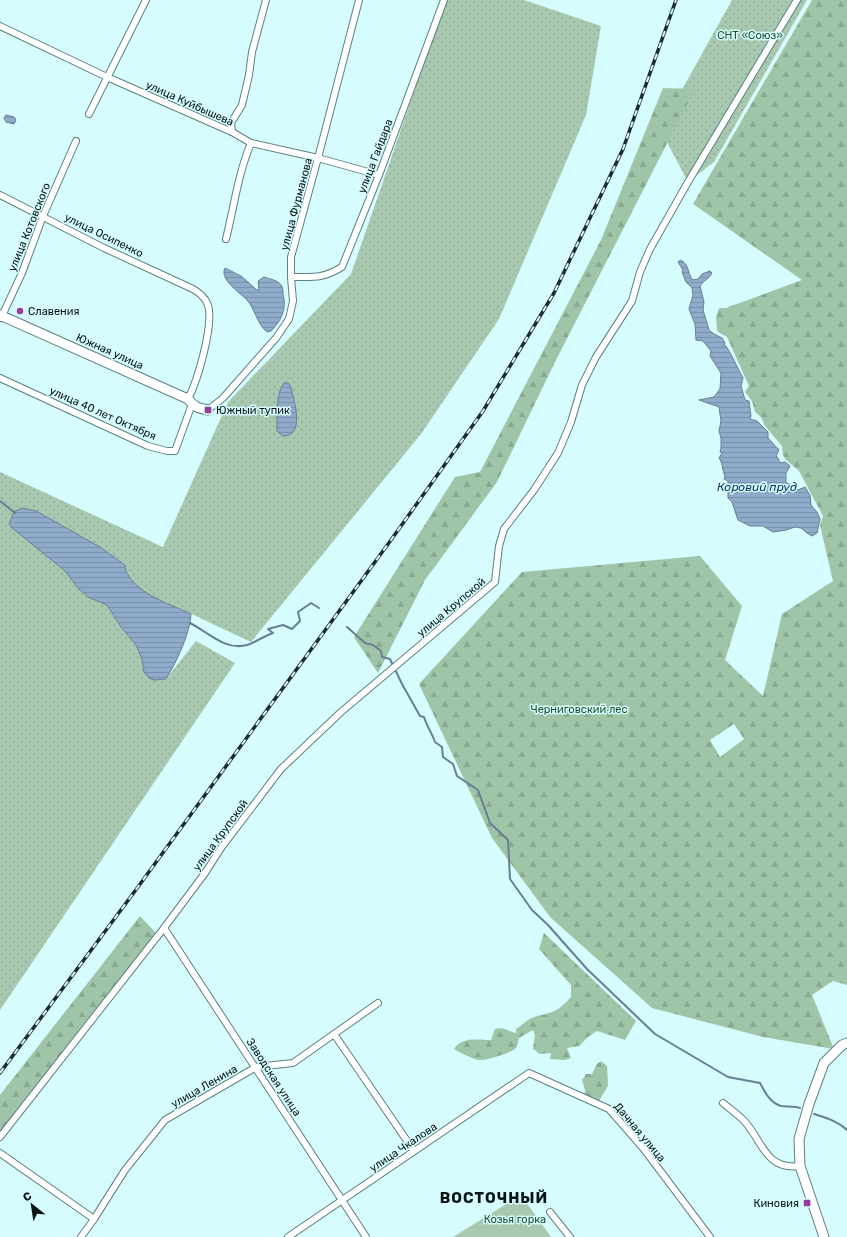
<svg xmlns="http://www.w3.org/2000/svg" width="847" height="1237" viewBox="0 0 847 1237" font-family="Rubik,sans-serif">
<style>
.grass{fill:url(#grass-dots)}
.forest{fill:url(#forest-firs);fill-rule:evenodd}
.park{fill:#a8c9af}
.water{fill:url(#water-rules);stroke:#677e94}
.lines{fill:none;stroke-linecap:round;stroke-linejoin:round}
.stream{stroke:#677e94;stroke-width:2}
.street-casing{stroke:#5e8082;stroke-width:8}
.secondary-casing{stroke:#5e8082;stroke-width:11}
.street{stroke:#fff;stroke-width:6}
.secondary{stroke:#fff;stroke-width:9}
.rail-casing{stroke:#1c2b2c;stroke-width:3.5}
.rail{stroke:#d6fcfe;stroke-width:2;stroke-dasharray:6;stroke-linecap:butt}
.poi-dot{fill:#9b389e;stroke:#d6fcfe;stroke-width:1.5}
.labels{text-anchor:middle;stroke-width:3;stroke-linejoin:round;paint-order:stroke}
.park-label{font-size:11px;fill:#1b522d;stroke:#d6fcfe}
.street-label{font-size:11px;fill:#071415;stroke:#d6fcfe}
.poi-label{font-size:11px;fill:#071415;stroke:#d6fcfe;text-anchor:start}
.water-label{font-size:12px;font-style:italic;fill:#08335b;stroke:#d6fcfe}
.district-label{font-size:15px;font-weight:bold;letter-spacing:1px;fill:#071415;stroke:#d6fcfe}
</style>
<defs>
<pattern id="grass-dots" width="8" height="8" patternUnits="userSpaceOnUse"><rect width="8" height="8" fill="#a8c9af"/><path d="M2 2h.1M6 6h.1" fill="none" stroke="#8fac96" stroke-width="1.8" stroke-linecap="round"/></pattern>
<pattern id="forest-firs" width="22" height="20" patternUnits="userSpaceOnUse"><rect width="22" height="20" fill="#a0c4a8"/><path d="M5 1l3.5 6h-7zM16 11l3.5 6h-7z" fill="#88a890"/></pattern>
<pattern id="water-rules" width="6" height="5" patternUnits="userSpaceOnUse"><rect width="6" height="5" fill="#90abca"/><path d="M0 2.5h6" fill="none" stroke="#7b92ad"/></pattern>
</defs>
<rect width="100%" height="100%" fill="#d6fcfe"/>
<!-- grass -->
<g class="grass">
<path d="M446 0H524L601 26 586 115 499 319 421 434 251 642 181 609C159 603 128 587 124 563L100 547 36 511 22 508 11 527 65 571 77 587 88 597 107 605 121 627 136 645 142 659 144 672 154 680 166 679 196 641 235 663 0 1010V472L163 547 228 402 351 274Z"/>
<polygon points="732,0 807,0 714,162 688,182 660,129"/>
</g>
<!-- forest -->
<g class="forest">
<path d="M812 0H847V985L833 981 812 995 834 1049 763 1037 652 1008 550 917 492 838 419 684 522 572 700 556 742 606 725 660 763 696 782 614 833 581 820 525 823 516 799 471 786 460 783 455 782 446 765 426 761 417 755 412 752 401 745 392 749 386 727 337 717 331 716 317 719 308H726L802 280 693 204ZM734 724 744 739 720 757 710 740Z"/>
<polygon points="663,88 695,89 555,362 497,482 425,580 378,673 354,637 455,477 480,472 601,240"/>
<polygon points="140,916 156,933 82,1027 0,1137 0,1095"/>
<path d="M544 933 636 1021 625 1040 597 1031 588 1037 579 1046 567 1048 571 1058 565 1060 550 1059 551 1053 540 1054 533 1049 535 1035 533 1030 519 1038C518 1042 518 1046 515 1049 512 1052 485 1061 480 1060 474 1060 459 1052 454 1049 462 1036 479 1040 491 1040L495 1029C506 1026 507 1032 516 1033V1029C523 1025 526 1020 534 1017 539 1015 544 1015 549 1013 559 1010 565 1004 571 997V985L539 949Z"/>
<polygon points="601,1061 607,1066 608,1086 599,1101 584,1095 585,1090 582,1080 586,1074 592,1074 597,1064"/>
</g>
<!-- park -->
<polygon class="park" points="521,1195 551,1237 453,1237"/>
<!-- water -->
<g class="water">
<polygon points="6,115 14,117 16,120 14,124 6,122 4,118"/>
<path d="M680 260C690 264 687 274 693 280L698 279 702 274 710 271 712 273C710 278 703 281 700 286L704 302 703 310 709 330 714 334 722 338 725 343 724 345 726 346C733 357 737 367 743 378L741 386 745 400 749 401 751 416 750 419 757 421 768 432V438L779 450 776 456 778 458 780 463 785 462 790 466 786 473V483L791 484 798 490 805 487 810 495 811 505 817 512 820 519 817 533 812 536 807 533 801 528 795 527 786 530 773 532 763 526H750L738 520 732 502 728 498V481L724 479 725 476C722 470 723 463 719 458L722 453 720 452 721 448V438L719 431 721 421 719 407 699 400 714 397 720 389 721 373 710 356 711 351 703 341 696 340 695 324 689 309 693 295 692 288 686 282 682 272 683 270 678 262Z"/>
<path d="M225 268 241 276 257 290H259L258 281 264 277C269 279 278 280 281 285 283 287 283 292 283 294 287 309 281 321 271 331L267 332C257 324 255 309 247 300 240 293 219 279 225 268Z"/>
<path d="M284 383H288L290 385C293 396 302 424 292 433 290 435 286 436 283 436L277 431C277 419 276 392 284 383Z"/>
<path d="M22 508 36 511 100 547 124 564C129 592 168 603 191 614 190 634 176 663 166 679L154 680 149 678 144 672 142 659 136 645 121 627 107 605 88 597 77 587 65 571 11 527 9 524 14 512Z"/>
</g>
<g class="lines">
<!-- stream -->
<g class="stream">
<polyline points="0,501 15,513"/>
<path d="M190 623C208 632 225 651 247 645 256 642 264 636 273 633L268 629 283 625 292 629 300 621 298 612 311 603 319 608"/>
<path d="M347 627 365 643 373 645 381 651 382 657 390 659 402 684 420 716 424 717C427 727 432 733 435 742L442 747 443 757 453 764 457 776 478 790 490 823 508 840 510 879 532 910 548 925 587 969 655 1034 728 1077 760 1083C765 1092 770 1103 781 1106 787 1107 794 1106 800 1108"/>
<path d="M814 1114C826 1118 838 1121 847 1130"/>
</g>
<defs>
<g id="street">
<polyline points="0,26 107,77 232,132 251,143 318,158 379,175"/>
<polyline points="89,114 146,0"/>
<polyline points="232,132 231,123 242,105 249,75 252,52 266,0"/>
<path d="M0 195 104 248 193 289C200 293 205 297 208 305 214 324 198 380 188 399"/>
<path d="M226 239C234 207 238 174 251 143"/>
<path d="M291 277C314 277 322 279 342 267L379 175 444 0"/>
<polyline points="1,318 22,273 43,216 76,141"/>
<polyline points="0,378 148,446 167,451 175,451 192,404"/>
<polyline points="208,410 223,398 276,338 289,319 293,301 291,277 291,257 318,158 359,0"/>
<polyline points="164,928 366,1237"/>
<polyline points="334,1034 414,1151"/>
<path d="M723 1103C730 1109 740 1116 746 1123 763 1143 766 1170 800 1166"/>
<polyline points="0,1137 164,928 205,873 221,848 281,769 341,712 495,582 499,546 504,529 534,490 558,453 571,422 582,385 596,357 632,301 640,272 650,249 688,182 797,0"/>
<polyline points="0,1153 94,1219"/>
<polyline points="550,1212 570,1237"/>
<polyline points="81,1237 94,1219 125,1170 165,1120 256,1067 293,1063 378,1003"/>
<polyline points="288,1237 529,1073 609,1109 643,1148 710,1237"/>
</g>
<g id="secondary">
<path d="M0 315 188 399C194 407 198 408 208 410"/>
<polyline points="824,1237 800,1166 799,1139 809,1104 824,1063 842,1045 847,1043"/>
</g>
</defs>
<!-- street casing -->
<use href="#street" class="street-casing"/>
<!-- secondary casing -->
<use href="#secondary" class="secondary-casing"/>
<!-- street -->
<use href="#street" class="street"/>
<!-- secondary -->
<use href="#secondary" class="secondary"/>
<defs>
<polyline id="rail" points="0,1073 135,891 391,540 483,411 554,293 623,149 676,0"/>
</defs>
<!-- rail casing -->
<use href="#rail" class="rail-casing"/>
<!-- rail -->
<use href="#rail" class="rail"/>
</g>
<!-- markers -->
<g class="poi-dot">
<circle cx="20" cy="311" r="4"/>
<rect x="204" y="406" width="8" height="8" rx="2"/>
<rect x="803" y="1199" width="8" height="8" rx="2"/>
</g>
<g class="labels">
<!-- park labels -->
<g class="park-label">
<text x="750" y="39">СНТ «Союз»</text>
<text x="579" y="713">Черниговский лес</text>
<text x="515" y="1223">Козья горка</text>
</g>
<!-- street labels -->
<g class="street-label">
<text transform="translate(190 103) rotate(24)" y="4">улица Куйбышева</text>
<text transform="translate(375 156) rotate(-69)" y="4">улица Гайдара</text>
<text transform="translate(296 204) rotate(-75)" y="4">улица Фурманова</text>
<text transform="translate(29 227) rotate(-68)" y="4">улица Котовского</text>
<text transform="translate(104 235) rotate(26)" y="4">улица Осипенко</text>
<text transform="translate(110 351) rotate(24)" y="4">Южная улица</text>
<text transform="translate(103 413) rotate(24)" y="4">улица 40 лет Октября</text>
<text transform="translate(451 607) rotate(-40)" y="4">улица Крупской</text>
<text transform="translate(220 835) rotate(-54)" y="4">улица Крупской</text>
<text transform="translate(274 1077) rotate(57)" y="4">Заводская улица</text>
<text transform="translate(204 1086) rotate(-30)" y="4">улица Ленина</text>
<text transform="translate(640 1132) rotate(50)" y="4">Дачная улица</text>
<text transform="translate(403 1147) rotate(-34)" y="4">улица Чкалова</text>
</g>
<!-- poi labels -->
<g class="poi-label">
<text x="28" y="315">Славения</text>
<text x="216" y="414">Южный тупик</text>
<text x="799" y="1207" text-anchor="end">Киновия</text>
</g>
<!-- water labels -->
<g class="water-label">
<text x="757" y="491">Коровий пруд</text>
</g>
<!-- district labels -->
<g class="district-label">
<text x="494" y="1203">ВОСТОЧНЫЙ</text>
</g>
</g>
<!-- north arrow -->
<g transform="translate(32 1205) rotate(330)" stroke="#d6fcfe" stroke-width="3" paint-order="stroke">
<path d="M0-3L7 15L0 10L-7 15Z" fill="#071415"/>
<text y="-6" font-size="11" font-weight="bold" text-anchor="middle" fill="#071415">С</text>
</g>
</svg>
